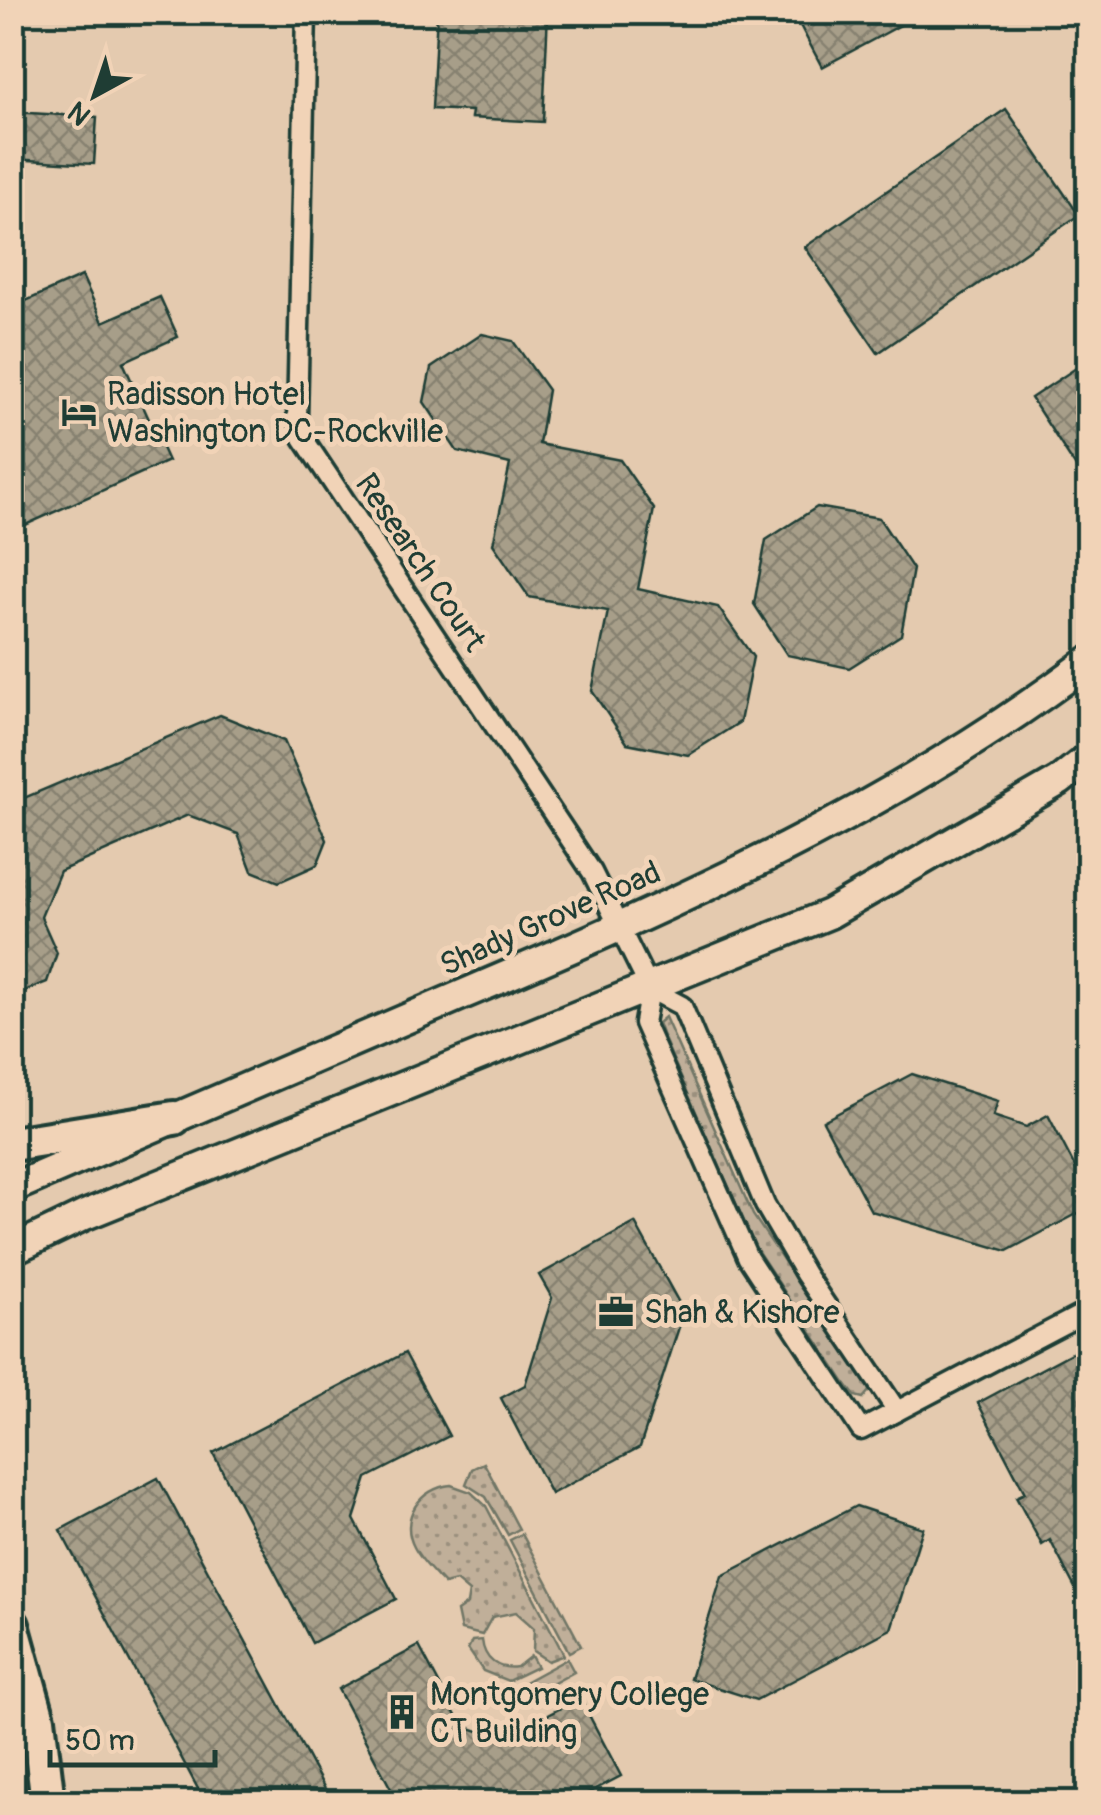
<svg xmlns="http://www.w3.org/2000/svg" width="1101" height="1815" viewBox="0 0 1101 1815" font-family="Pangolin,sans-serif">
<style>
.grass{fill:url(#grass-dots);stroke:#707666;stroke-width:2.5}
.building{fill:url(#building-cross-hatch);stroke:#1f3d34;stroke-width:2.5}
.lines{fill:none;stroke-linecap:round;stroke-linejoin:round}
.street-casing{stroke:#1f3d34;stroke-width:25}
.primary-casing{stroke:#1f3d34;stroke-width:35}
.highway-casing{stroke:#1f3d34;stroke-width:40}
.street{stroke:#f1d3b7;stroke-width:18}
.primary{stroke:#f1d3b7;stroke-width:28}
.highway{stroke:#f1d3b7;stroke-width:32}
.labels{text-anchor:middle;stroke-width:10;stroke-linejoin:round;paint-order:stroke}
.poi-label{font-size:32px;fill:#1f3d34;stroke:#f1d3b7;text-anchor:start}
.street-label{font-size:32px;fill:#1f3d34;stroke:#f1d3b7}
</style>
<defs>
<pattern id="grass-dots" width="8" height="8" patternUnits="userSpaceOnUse" patternTransform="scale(2.5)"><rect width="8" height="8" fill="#c0af99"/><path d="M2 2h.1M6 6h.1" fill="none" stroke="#9b907e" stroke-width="1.8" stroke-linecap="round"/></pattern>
<pattern id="building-cross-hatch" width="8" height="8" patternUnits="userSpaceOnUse" patternTransform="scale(2.5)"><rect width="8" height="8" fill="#a79e89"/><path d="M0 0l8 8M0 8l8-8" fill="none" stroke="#878271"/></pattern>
</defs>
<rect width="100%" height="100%" fill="#e4caaf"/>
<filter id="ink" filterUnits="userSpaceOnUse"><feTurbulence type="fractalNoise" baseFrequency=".01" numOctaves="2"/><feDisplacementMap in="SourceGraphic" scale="20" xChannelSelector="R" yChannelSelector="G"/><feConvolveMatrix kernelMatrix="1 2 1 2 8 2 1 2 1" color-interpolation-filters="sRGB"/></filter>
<g filter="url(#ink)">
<!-- grass -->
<g class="grass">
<polygon points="665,1017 753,1215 867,1385 869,1391 863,1398 855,1396 845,1383 755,1247 662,1034 658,1023"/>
<polygon points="484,1463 519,1529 508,1535 486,1497 466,1484 472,1469"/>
<path d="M451 1485 471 1492 486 1506 564 1655 548 1661 533 1651 534 1628 516 1612 492 1617 482 1635 461 1630 457 1611 467 1604 469 1592 456 1581 444 1584C434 1573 421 1561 414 1547 399 1518 420 1488 451 1485Z"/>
<polygon points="522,1534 581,1646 569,1652 510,1540"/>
<path d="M482 1640C484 1660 498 1670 517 1667L531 1656 537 1667 508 1681 483 1671 468 1649 472 1641Z"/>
<polygon points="567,1659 574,1672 517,1703 510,1690"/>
</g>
<!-- building -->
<g class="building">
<polygon points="437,12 548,12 543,122 471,118 472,111 432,109"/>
<polygon points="793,12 925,12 822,67"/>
<polygon points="1006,109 1079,215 878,353 805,247"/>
<polygon points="12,112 97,117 94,164 12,159"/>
<polygon points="82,276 103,322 160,297 178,337 123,362 168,461 12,531 12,307"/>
<polygon points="482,334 513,341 548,390 539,444 620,460 654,509 638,589 718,607 753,657 740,722 688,755 627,743 592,691 608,611 529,597 493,544 510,464 457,451 424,402 431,368"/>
<polygon points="1088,360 1088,486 1031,398"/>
<polygon points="817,507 879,518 913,569 901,635 849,668 787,655 754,604 766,540"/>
<polygon points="220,715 284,741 327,840 317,865 279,882 252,871 238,834 188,815 60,871 41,917 57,953 47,982 12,996 12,803"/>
<polygon points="912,1074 998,1101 993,1116 1026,1127 1048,1115 1088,1192 1088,1208 1007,1251 871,1211 823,1121"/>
<polygon points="635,1223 684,1312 640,1447 551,1494 501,1398 525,1385 552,1298 539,1275"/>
<polygon points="1088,1344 1088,1430 1081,1434 1088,1448 1088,1613 1050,1540 1042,1545 1016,1497 1025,1493 978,1403"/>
<polygon points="405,1353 449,1436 367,1478 354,1519 396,1599 312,1643 213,1453"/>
<polygon points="158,1478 332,1802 205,1802 60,1530"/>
<polygon points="856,1506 923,1528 891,1629 756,1700 690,1679 722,1576"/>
<polygon points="419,1646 461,1725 502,1739 580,1698 621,1776 571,1802 398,1802 338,1689"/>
</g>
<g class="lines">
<defs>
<g id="street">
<polyline points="306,12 297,420 303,438 592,872 650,989 644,1023 748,1258 861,1430 1088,1311"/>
<polyline points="650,989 682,1006 765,1205 805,1274 897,1411"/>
</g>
<g id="primary">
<path d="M12 1188C163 1123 313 1059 464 994 681 902 899 805 1088 662"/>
<polyline points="12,1250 85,1215 829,914 1059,781 1088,758"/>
</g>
<g id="highway">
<polyline points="12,1144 174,1118"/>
<polyline points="12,1625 38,1719 48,1802"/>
</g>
</defs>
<!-- street casing -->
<use href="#street" class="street-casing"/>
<!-- primary casing -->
<use href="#primary" class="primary-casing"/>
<!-- highway casing -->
<use href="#highway" class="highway-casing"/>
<!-- street -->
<use href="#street" class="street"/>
<!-- primary -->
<use href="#primary" class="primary"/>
<!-- highway -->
<use href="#highway" class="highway"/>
</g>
</g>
<!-- icons -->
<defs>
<symbol id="hotel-bare" viewBox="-9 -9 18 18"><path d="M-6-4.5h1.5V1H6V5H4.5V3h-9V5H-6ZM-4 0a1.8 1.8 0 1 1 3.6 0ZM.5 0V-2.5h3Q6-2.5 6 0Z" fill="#1f3d34" stroke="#f1d3b7" stroke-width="2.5" paint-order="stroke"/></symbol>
<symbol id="office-bare" viewBox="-9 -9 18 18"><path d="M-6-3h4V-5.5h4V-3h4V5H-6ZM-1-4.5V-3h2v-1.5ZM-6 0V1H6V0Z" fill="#1f3d34" stroke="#f1d3b7" stroke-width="2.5" paint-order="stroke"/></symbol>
<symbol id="building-bare" viewBox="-9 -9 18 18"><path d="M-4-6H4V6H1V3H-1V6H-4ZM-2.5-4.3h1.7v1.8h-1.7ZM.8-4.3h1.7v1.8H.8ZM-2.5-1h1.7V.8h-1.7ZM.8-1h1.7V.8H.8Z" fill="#1f3d34" stroke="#f1d3b7" stroke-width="2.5" paint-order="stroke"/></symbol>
</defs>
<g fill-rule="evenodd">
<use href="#hotel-bare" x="54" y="387" width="50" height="50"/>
<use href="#office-bare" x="591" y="1287" width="50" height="50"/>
<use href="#building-bare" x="377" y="1687" width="50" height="50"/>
</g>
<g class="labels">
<!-- poi labels -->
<g class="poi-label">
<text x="107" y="405">Radisson Hotel<tspan x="107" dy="37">Washington DC-Rockville</tspan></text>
<text x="644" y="1323">Shah &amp; Kishore</text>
<text x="430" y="1705">Montgomery College<tspan x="430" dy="37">CT Building</tspan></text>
</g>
<!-- street labels -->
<g class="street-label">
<text transform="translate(421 562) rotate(56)" y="11">Research Court</text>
<text transform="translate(550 918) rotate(-24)" y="11">Shady Grove Road</text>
</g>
</g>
<!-- margin -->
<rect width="1101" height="1815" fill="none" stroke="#f1d3b7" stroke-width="50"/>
<rect x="25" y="25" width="1051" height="1765" fill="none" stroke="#1f3d34" stroke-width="4" filter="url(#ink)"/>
<!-- north arrow -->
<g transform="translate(95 95) rotate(220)" stroke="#f1d3b7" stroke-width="8" paint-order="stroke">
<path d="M0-8L18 38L0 25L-18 38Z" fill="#1f3d34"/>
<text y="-15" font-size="28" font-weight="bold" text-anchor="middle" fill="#1f3d34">N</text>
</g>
<!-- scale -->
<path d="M50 1750v15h165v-15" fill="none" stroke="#1f3d34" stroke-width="5"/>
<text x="65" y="1750" font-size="30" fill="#1f3d34" stroke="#f1d3b7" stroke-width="8" paint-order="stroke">50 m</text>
</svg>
